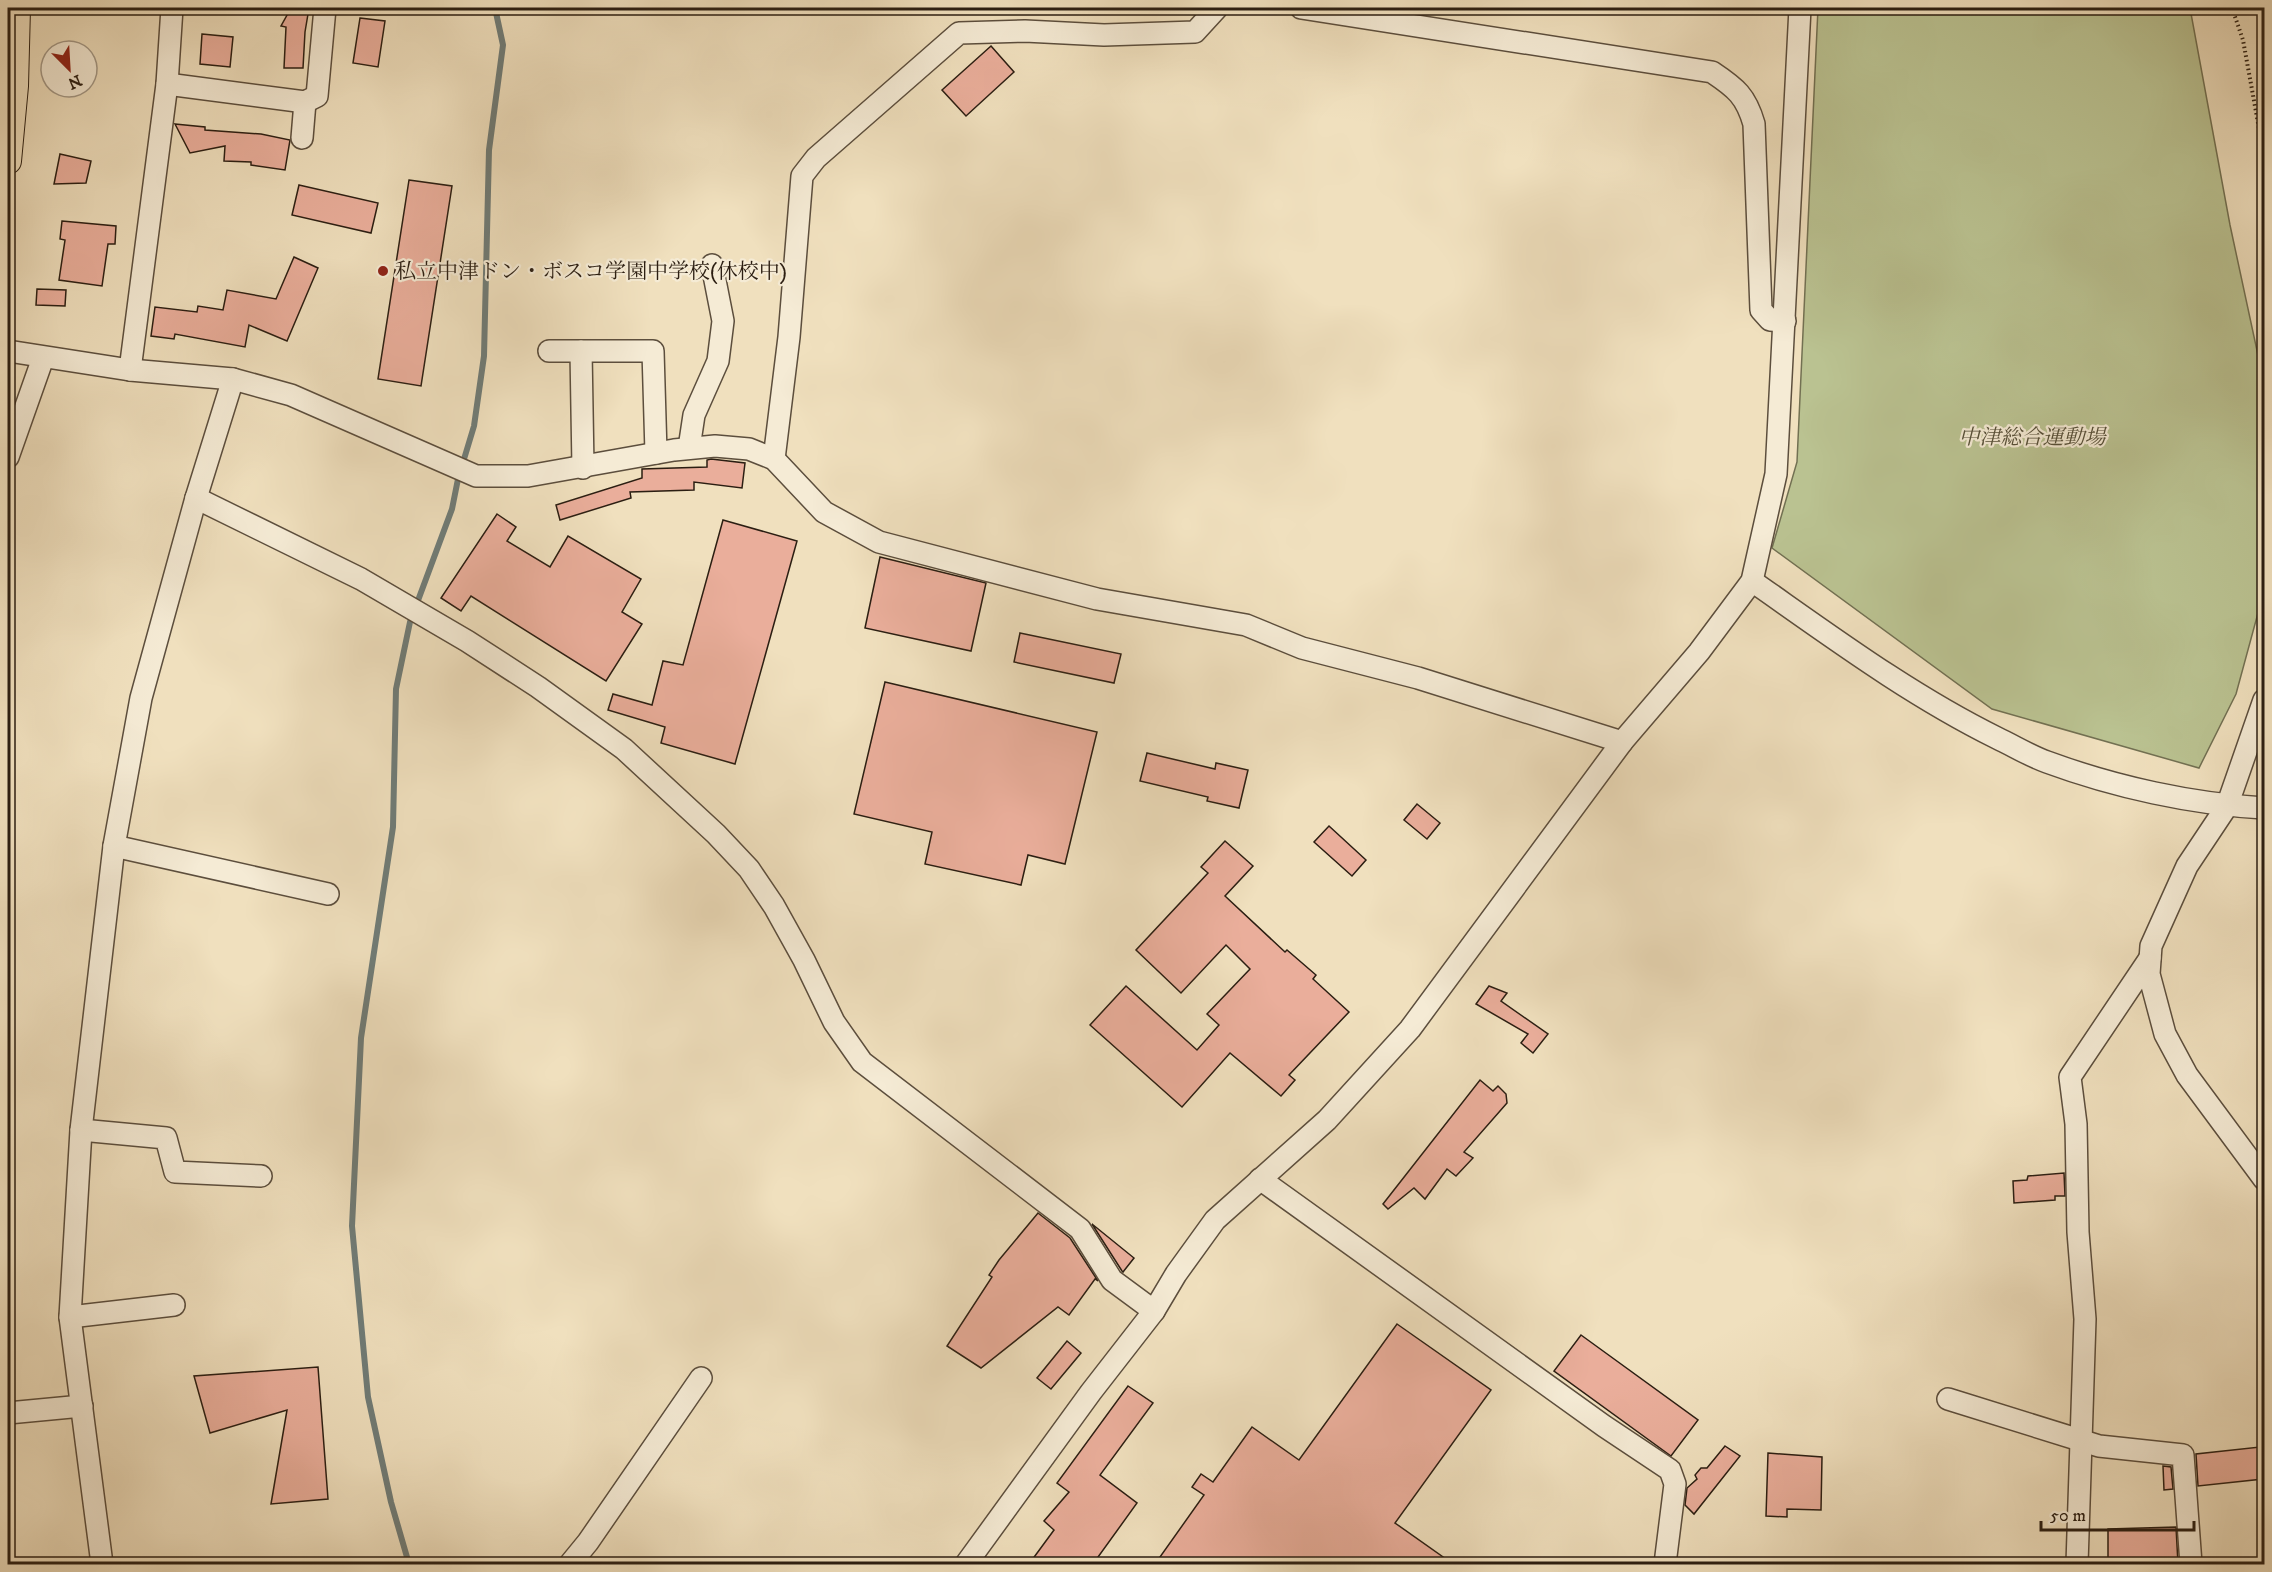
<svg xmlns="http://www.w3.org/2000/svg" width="2272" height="1572" viewBox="0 0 2272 1572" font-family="'IM FELL DW Pica','Noto Serif JP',serif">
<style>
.green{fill:#bac291;stroke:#727052;stroke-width:1.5}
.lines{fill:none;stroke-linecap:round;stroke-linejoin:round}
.stream{stroke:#707c77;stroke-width:6}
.building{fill:#eaae9b;stroke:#2b1e12;stroke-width:1.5}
.minor-casing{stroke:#5c4e3d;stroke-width:24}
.major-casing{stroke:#2b1e12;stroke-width:28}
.path{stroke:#2b1e12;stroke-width:4;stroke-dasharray:1.5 3;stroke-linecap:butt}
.minor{stroke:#f5ebd5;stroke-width:21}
.major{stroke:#f0e0be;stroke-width:26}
.poi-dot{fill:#8f2418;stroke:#f5ebd5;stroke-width:2}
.labels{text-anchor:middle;stroke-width:4.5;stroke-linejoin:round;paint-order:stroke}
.poi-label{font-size:21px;fill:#2b1e12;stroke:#f5ebd5;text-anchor:start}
.park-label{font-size:21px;font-style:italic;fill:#564f38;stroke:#f5ebd5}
</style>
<rect width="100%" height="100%" fill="#f0e0be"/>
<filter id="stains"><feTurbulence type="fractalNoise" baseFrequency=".00333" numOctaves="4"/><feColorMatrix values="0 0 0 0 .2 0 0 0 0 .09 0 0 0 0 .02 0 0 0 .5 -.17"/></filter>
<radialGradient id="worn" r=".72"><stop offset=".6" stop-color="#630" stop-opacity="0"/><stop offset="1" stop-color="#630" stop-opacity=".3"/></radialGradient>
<!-- green -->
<polygon class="green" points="1818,8 2190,8 2230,225 2259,360 2264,367 2264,591 2236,694 2199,768 1992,709 1772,548 1797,462"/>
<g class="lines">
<!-- stream -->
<polyline class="stream" points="409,1564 391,1502 368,1397 352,1226 361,1038 393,827 396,689 410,622 452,509 458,479 474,426 484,356 489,150 503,45 495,8"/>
</g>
<!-- building -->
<g class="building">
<polygon points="291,8 309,8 305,32 303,68 284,68 286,27 281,26"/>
<polygon points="360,18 385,21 378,67 353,63"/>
<polygon points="202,34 233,37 230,67 200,64"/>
<polygon points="991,46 1014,72 966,116 942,90"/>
<polygon points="175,124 205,127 205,130 261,134 290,140 285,170 251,165 251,162 224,161 225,146 190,153"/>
<polygon points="60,154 91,161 86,183 54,184"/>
<polygon points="409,180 452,186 421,386 378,379"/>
<polygon points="299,185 378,203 371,233 292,215"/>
<polygon points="62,221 116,226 115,244 108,244 102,286 59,280 65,240 60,239"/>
<polygon points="294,257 318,268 287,341 249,325 245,347 175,334 174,339 151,336 155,307 197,312 198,306 223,310 227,290 276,299"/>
<polygon points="37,289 66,290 65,306 36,305"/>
<polygon points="711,459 745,463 742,488 694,482 694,490 630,492 631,498 560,520 556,505 642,478 642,469 707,467 707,460"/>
<polygon points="497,514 516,527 507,541 550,567 568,536 641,579 622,612 642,624 606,681 471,596 461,611 441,598"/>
<polygon points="723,520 797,541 735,764 661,743 665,727 608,710 613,694 652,705 663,661 683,665"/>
<polygon points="880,557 986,583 971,651 865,628"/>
<polygon points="1020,633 1121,654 1114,683 1014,662"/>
<polygon points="885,682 1097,732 1065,864 1028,855 1021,885 925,864 932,832 854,814"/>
<polygon points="1147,753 1215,769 1216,763 1248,770 1239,808 1207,801 1208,797 1140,781"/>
<polygon points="1417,804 1440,823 1427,839 1404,820"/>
<polygon points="1329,826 1366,860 1352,876 1314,842"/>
<polygon points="1225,841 1253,866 1225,896 1285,952 1287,950 1316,975 1313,979 1349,1012 1289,1075 1295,1080 1281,1096 1230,1053 1182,1107 1090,1025 1126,986 1197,1050 1219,1025 1207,1014 1250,969 1226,945 1181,993 1136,950 1208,873 1201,867"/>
<polygon points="1489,986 1507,993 1501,1001 1548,1034 1533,1053 1521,1043 1528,1034 1476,1004"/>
<polygon points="1480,1080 1493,1091 1498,1086 1506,1094 1507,1103 1464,1152 1473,1158 1456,1176 1447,1169 1425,1199 1414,1188 1388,1209 1383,1204"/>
<polygon points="2064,1173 2065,1196 2055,1196 2055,1200 2014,1203 2013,1181 2027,1180 2028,1176"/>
<polygon points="1038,1213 1070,1238 1098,1281 1095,1279 1069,1315 1058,1307 981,1368 947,1346 992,1277 989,1275 999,1260"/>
<polygon points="1092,1224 1134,1258 1123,1272 1122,1271"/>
<polygon points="1397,1324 1491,1390 1395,1523 1453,1564 1155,1564 1204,1495 1192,1487 1201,1474 1213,1482 1252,1427 1299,1460"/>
<polygon points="1581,1335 1698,1420 1671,1456 1554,1371"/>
<polygon points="1067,1341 1081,1353 1051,1389 1037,1378"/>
<polygon points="318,1367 328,1499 271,1504 287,1410 210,1433 194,1376"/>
<polygon points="1128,1386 1153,1403 1100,1475 1137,1503 1093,1564 1029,1564 1054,1530 1044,1521 1069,1492 1057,1483"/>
<polygon points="1725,1446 1740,1456 1694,1514 1685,1505 1687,1488 1697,1479 1695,1475 1701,1468 1707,1468"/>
<polygon points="2260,1447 2263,1479 2198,1486 2196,1454"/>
<polygon points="1768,1453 1822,1457 1821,1510 1787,1509 1787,1517 1766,1516"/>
<polygon points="2163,1466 2171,1467 2173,1489 2164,1490"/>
<polygon points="2176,1527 2178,1564 2108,1563 2108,1529"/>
</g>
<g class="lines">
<defs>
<g id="minor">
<path d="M1301 8 1712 72C1736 88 1746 96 1754 124L1761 310 1770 320 1785 321"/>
<polyline points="167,84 305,102 317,96 325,8"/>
<polyline points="302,138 305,102"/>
<polyline points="8,351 130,370 233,379 291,395 476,476 528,476 674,450 715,446 749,449 774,459 824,512 879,542 1097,599 1246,625 1302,648 1418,678 1622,742"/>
<polyline points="549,351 581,351 583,468"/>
<polyline points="581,351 653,351 656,453"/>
<polyline points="130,370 167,84 172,8"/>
<polyline points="689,448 694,415 718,361 723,321 712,265"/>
<polyline points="8,457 43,358"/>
<polyline points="774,459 789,337 802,176 816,158 959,33 1025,31 1104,35 1195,32 1217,8"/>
<polyline points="196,498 361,579 467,641 538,687 624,749 716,834 749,869 774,906 804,960 834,1022 862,1062 1080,1229 1112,1280 1154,1311"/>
<path d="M1752 581C1832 637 1910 695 1997 738 2014 746 2030 756 2047 762 2115 787 2192 804 2264 808"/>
<polyline points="2264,700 2227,806 2187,866 2151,946 2149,974 2165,1034 2187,1075 2264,1179"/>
<polyline points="114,846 328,894"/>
<polyline points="81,1130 166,1138 175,1172 261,1176"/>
<polyline points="1260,1179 1604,1426 1670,1470 1675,1484 1665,1564"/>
<polyline points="70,1317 174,1305"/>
<polyline points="1948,1399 2099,1446 2183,1455 2191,1564"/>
<polyline points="8,1413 82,1406"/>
<polyline points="102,1564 70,1317 81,1130 114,846 141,698 196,498 233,379"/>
<polyline points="570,1564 588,1542 701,1378"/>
<polyline points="966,1564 1091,1392 1154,1311 1176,1274 1215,1220 1327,1120 1410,1029 1622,742 1699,652 1752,581 1776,474 1800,8"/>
<polyline points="2077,1564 2085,1319 2078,1232 2076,1124 2070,1077 2150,958"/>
</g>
<polyline id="major" points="8,161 15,86 17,8"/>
</defs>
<!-- minor casing -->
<use href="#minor" class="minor-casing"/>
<!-- major casing -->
<use href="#major" class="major-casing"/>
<!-- path -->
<g class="path">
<polyline points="2232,8 2243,40 2264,156"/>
<polyline points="8,211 13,183"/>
</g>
<!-- minor -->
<use href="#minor" class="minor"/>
<!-- major -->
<use href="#major" class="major"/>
</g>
<!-- markers -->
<circle class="poi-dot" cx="383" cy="271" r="6"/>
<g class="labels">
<!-- poi labels -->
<g class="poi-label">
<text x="395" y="278">私立中津ドン・ボスコ学園中学校(休校中)</text>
</g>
<!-- park labels -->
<g class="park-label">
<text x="2032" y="444">中津総合運動場</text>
</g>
</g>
<!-- margin -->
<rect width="2272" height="1572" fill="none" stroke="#f0e0be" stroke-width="30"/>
<rect x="9" y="9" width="2254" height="1554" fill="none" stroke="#2b1e12" stroke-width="3"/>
<rect x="15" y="15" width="2242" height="1542" fill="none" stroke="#2b1e12" stroke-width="1.5"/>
<!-- north arrow -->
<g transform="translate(69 69) rotate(156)"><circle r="28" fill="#f5ebd5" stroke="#a49987" stroke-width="1.5"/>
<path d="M0-4.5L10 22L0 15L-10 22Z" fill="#8f2418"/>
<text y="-9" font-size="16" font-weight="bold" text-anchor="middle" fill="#2b1e12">N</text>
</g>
<!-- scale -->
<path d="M2041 1521v9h153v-9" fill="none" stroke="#2b1e12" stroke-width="3"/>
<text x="2050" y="1521" font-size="18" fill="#2b1e12" stroke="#f5ebd5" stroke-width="4.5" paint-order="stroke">50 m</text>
<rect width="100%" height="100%" filter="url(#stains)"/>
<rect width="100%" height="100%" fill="url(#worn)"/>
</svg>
